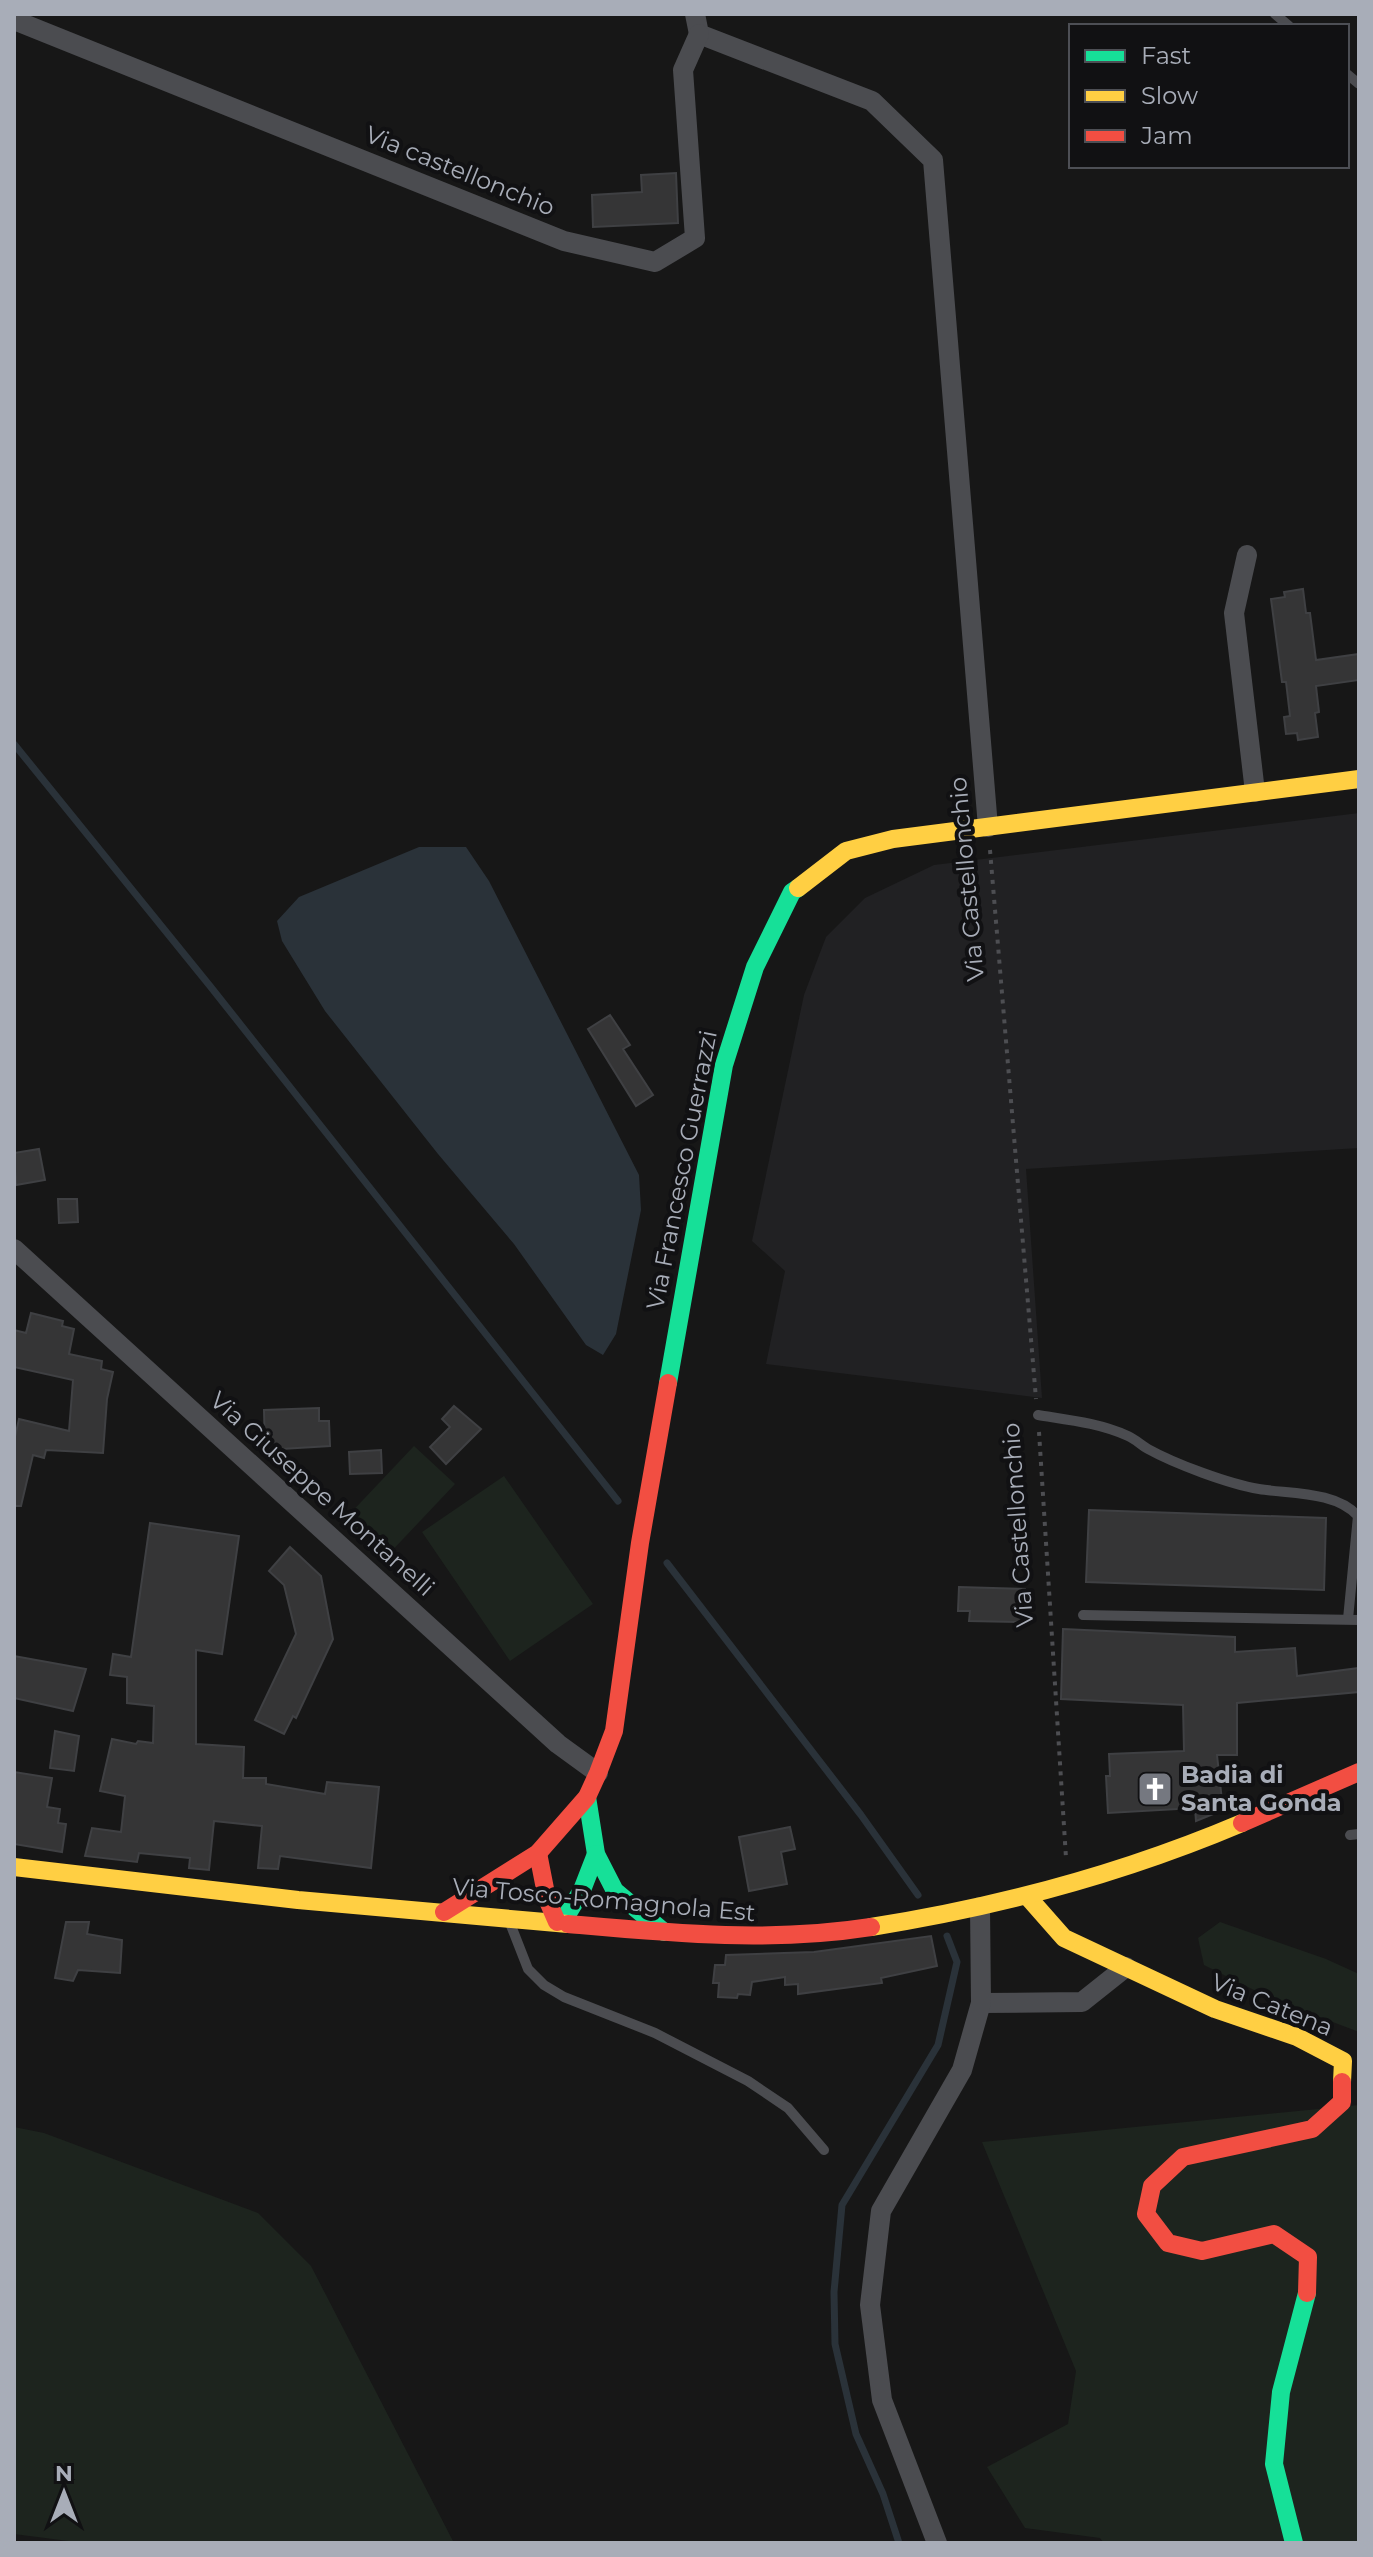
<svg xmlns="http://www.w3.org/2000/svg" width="1373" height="2557" viewBox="0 0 1373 2557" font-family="Montserrat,sans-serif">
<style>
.built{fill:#212123}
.green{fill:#1d241e}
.water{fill:#2a3239}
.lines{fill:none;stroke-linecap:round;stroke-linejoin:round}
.stream{stroke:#2a3239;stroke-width:7}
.building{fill:#353536;stroke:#3f4043;stroke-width:2}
.path{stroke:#4d4e52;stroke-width:4;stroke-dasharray:4 6;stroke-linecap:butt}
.lane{stroke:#4b4c50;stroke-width:10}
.street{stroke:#4b4c50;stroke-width:20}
.fast{stroke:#16e098;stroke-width:18}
.slow{stroke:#ffcf43;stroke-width:18}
.jam{stroke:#f24e42;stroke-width:18}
.labels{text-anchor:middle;stroke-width:8;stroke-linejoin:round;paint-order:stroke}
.street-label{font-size:24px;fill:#a8adb8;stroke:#111113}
.poi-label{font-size:24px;font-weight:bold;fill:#a8adb8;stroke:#111113;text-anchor:start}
</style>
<rect width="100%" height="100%" fill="#171717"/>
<!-- built -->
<polygon class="built" points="1359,813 1359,1148 1026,1169 1042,1398 766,1364 785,1271 752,1241 804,995 826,937 865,898 934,865"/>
<!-- green -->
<g class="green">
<polygon points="414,1446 455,1484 386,1557 345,1519"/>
<polygon points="504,1476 593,1604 510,1661 422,1532"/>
<polygon points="1220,1922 1326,1959 1359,1974 1359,2032 1272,1999 1204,1965 1198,1938"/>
<polygon points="1359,2105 1359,2543 1104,2543 1100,2538 1025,2528 987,2467 1068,2424 1076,2371 982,2142"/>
<polygon points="14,2127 44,2133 258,2213 311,2266 454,2543 84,2543 14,2534"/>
</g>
<!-- water -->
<polygon class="water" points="419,847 466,847 489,881 639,1175 641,1210 616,1334 603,1355 586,1345 514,1244 438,1154 325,1011 282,941 277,921 299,897"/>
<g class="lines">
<!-- stream -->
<g class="stream">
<polyline points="14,744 210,986 618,1501"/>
<polyline points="667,1563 861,1815 918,1895"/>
<polyline points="899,2543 883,2494 856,2434 835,2344 834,2292 842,2205 938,2045 957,1962 947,1936"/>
</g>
</g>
<!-- building -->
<g class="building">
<polygon points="676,173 678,223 593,227 592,195 642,192 641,175"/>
<polygon points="1303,589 1306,613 1310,613 1316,660 1359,654 1359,680 1316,686 1319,712 1315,713 1318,737 1298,740 1297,733 1286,734 1284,717 1290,716 1286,682 1282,682 1271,599 1285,597 1284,592"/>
<polygon points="610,1015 630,1045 623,1049 653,1095 636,1106 588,1029"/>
<polygon points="39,1149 45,1180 16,1185 14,1153"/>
<polygon points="58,1199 77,1199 78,1222 59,1223"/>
<polygon points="31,1313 63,1321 62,1326 74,1329 69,1354 102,1361 101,1369 113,1372 107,1399 103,1453 46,1450 44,1458 33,1455 21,1506 14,1506 14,1441 19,1419 69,1431 73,1380 14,1367 14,1330 26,1333"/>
<polygon points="454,1406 481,1429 446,1464 430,1447 450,1427 442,1419"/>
<polygon points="319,1408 319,1421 329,1421 330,1446 265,1450 264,1410"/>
<polygon points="381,1450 382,1473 350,1474 349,1452"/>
<polygon points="1089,1510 1326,1518 1324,1590 1086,1582"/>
<polygon points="150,1523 239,1536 222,1654 196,1650 196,1744 244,1747 243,1778 266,1778 266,1784 325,1794 327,1782 379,1787 371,1868 280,1856 278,1869 258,1868 262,1826 214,1821 209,1870 189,1868 190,1858 139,1853 137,1862 85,1856 92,1828 121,1832 125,1796 100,1791 112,1739 136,1744 138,1741 153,1743 154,1706 127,1703 127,1677 110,1675 113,1654 131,1657"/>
<polygon points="290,1547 321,1576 333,1639 296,1718 293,1716 284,1734 255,1720 296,1634 284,1585 269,1571"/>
<polygon points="959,1587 1025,1589 1023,1622 969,1621 970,1611 958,1611"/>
<polygon points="1063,1629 1235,1637 1235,1652 1295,1648 1297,1676 1359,1668 1359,1692 1237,1703 1237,1755 1217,1755 1223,1810 1196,1821 1195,1808 1108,1813 1106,1776 1110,1776 1109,1754 1184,1751 1183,1705 1061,1699"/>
<polygon points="14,1656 86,1669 73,1711 14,1698"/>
<polygon points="55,1731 79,1736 74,1771 50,1768"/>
<polygon points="14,1772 52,1778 47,1807 60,1809 58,1823 66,1824 62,1852 14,1844"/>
<polygon points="790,1827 795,1849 781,1852 787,1884 749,1891 739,1837"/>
<polygon points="66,1922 89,1922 87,1934 122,1940 120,1973 78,1970 73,1981 55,1978"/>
<polygon points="931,1936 937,1966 881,1978 882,1983 798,1994 798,1984 785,1985 785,1977 752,1982 750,1995 738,1994 737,1998 718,1997 719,1983 713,1983 715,1965 725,1965 726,1955 814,1952"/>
</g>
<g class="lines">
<!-- path -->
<g class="path">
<polyline points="990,850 1036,1399"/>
<polyline points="1039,1432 1066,1858"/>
</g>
<!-- lane -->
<g class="lane">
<polyline points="1275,14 1289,26"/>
<polyline points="1347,74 1359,84"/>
<path d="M1038 1415C1069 1420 1099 1423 1128 1436 1135 1439 1141 1445 1148 1449 1175 1464 1229 1484 1259 1489 1290 1494 1336 1491 1358 1516L1348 1619"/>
<polyline points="1083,1615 1359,1620"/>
<polyline points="1350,1835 1359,1834"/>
<polyline points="510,1923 528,1969 544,1985 564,1997 655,2033 748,2081 788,2108 824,2150"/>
</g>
<!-- street -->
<g class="street">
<polyline points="695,14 699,34 872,101 933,160 988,827"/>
<polyline points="14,20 564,241 655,262 695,238 683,70 699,34"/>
<polyline points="1247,555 1234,613 1255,792"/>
<polyline points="14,1249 558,1744 598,1773"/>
<polyline points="981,2003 1082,2002 1126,1967"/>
<polyline points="937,2543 882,2400 870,2305 881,2211 962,2070 981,2003 980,1907"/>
</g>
<!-- fast -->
<g class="fast">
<polyline points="668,1383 724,1065 755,967 792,892 798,888"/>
<polyline points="587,1797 596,1854 615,1891 664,1932"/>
<polyline points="562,1923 582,1890 596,1854"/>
<polyline points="1294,2543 1274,2464 1281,2392 1307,2293"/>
</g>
<!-- slow -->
<g class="slow">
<polyline points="798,888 846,851 893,839 1359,779"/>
<polyline points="14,1867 298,1900 568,1924"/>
<polyline points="1027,1896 1064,1938 1215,2009 1297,2037 1343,2061 1342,2082"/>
<path d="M871 1927C998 1907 1124 1873 1242 1823"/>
</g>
<!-- jam -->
<g class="jam">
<polyline points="1242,1823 1359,1772"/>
<polyline points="538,1853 547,1899 557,1922"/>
<polyline points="444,1912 538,1853 587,1797 598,1773 614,1731 640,1543 668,1383"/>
<path d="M568 1924C669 1933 769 1943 871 1927"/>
<polyline points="1307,2293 1308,2257 1274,2234 1202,2251 1168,2243 1146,2214 1152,2186 1183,2157 1312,2129 1342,2102 1342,2082"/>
</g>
</g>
<!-- icons -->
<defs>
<symbol id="church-square" viewBox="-11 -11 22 22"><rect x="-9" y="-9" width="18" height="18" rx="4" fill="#757880" stroke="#111113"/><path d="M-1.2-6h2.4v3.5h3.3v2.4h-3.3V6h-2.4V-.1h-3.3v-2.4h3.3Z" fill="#fff"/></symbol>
</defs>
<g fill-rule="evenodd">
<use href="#church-square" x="1135" y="1769" width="40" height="40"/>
</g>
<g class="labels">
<!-- street labels -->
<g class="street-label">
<text transform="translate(460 171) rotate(22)" y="8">Via castellonchio</text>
<text transform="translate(967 879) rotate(-95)" y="8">Via Castellonchio</text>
<text transform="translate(682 1170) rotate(-79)" y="8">Via Francesco Guerrazzi</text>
<text transform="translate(322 1494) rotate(42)" y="8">Via Giuseppe Montanelli</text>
<text transform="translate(1018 1525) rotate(-94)" y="8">Via Castellonchio</text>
<text transform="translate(604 1900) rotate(5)" y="8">Via Tosco-Romagnola Est</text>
<text transform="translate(1272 2005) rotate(22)" y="8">Via Catena</text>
</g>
<!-- poi labels -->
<g class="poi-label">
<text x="1181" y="1783">Badia di<tspan x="1181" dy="28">Santa Gonda</tspan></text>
</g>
</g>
<!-- border -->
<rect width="1373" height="2557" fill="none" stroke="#a8adb8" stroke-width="32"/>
<!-- legend -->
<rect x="1069" y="24" width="280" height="144" fill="#111113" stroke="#4d4f55" stroke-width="2"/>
<rect x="1085" y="50" width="40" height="12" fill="#16e098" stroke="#4d4f55" stroke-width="2"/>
<text x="1141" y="64" font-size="24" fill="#a8adb8">Fast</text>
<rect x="1085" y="90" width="40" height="12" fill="#ffcf43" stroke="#4d4f55" stroke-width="2"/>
<text x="1141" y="104" font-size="24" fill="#a8adb8">Slow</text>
<rect x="1085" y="130" width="40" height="12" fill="#f24e42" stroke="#4d4f55" stroke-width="2"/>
<text x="1141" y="144" font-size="24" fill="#a8adb8">Jam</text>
<!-- north arrow -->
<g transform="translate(64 2493)" stroke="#111113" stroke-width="6" paint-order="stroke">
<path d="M0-6L14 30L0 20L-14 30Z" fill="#a8adb8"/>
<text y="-12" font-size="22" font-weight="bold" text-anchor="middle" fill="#a8adb8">N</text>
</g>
</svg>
